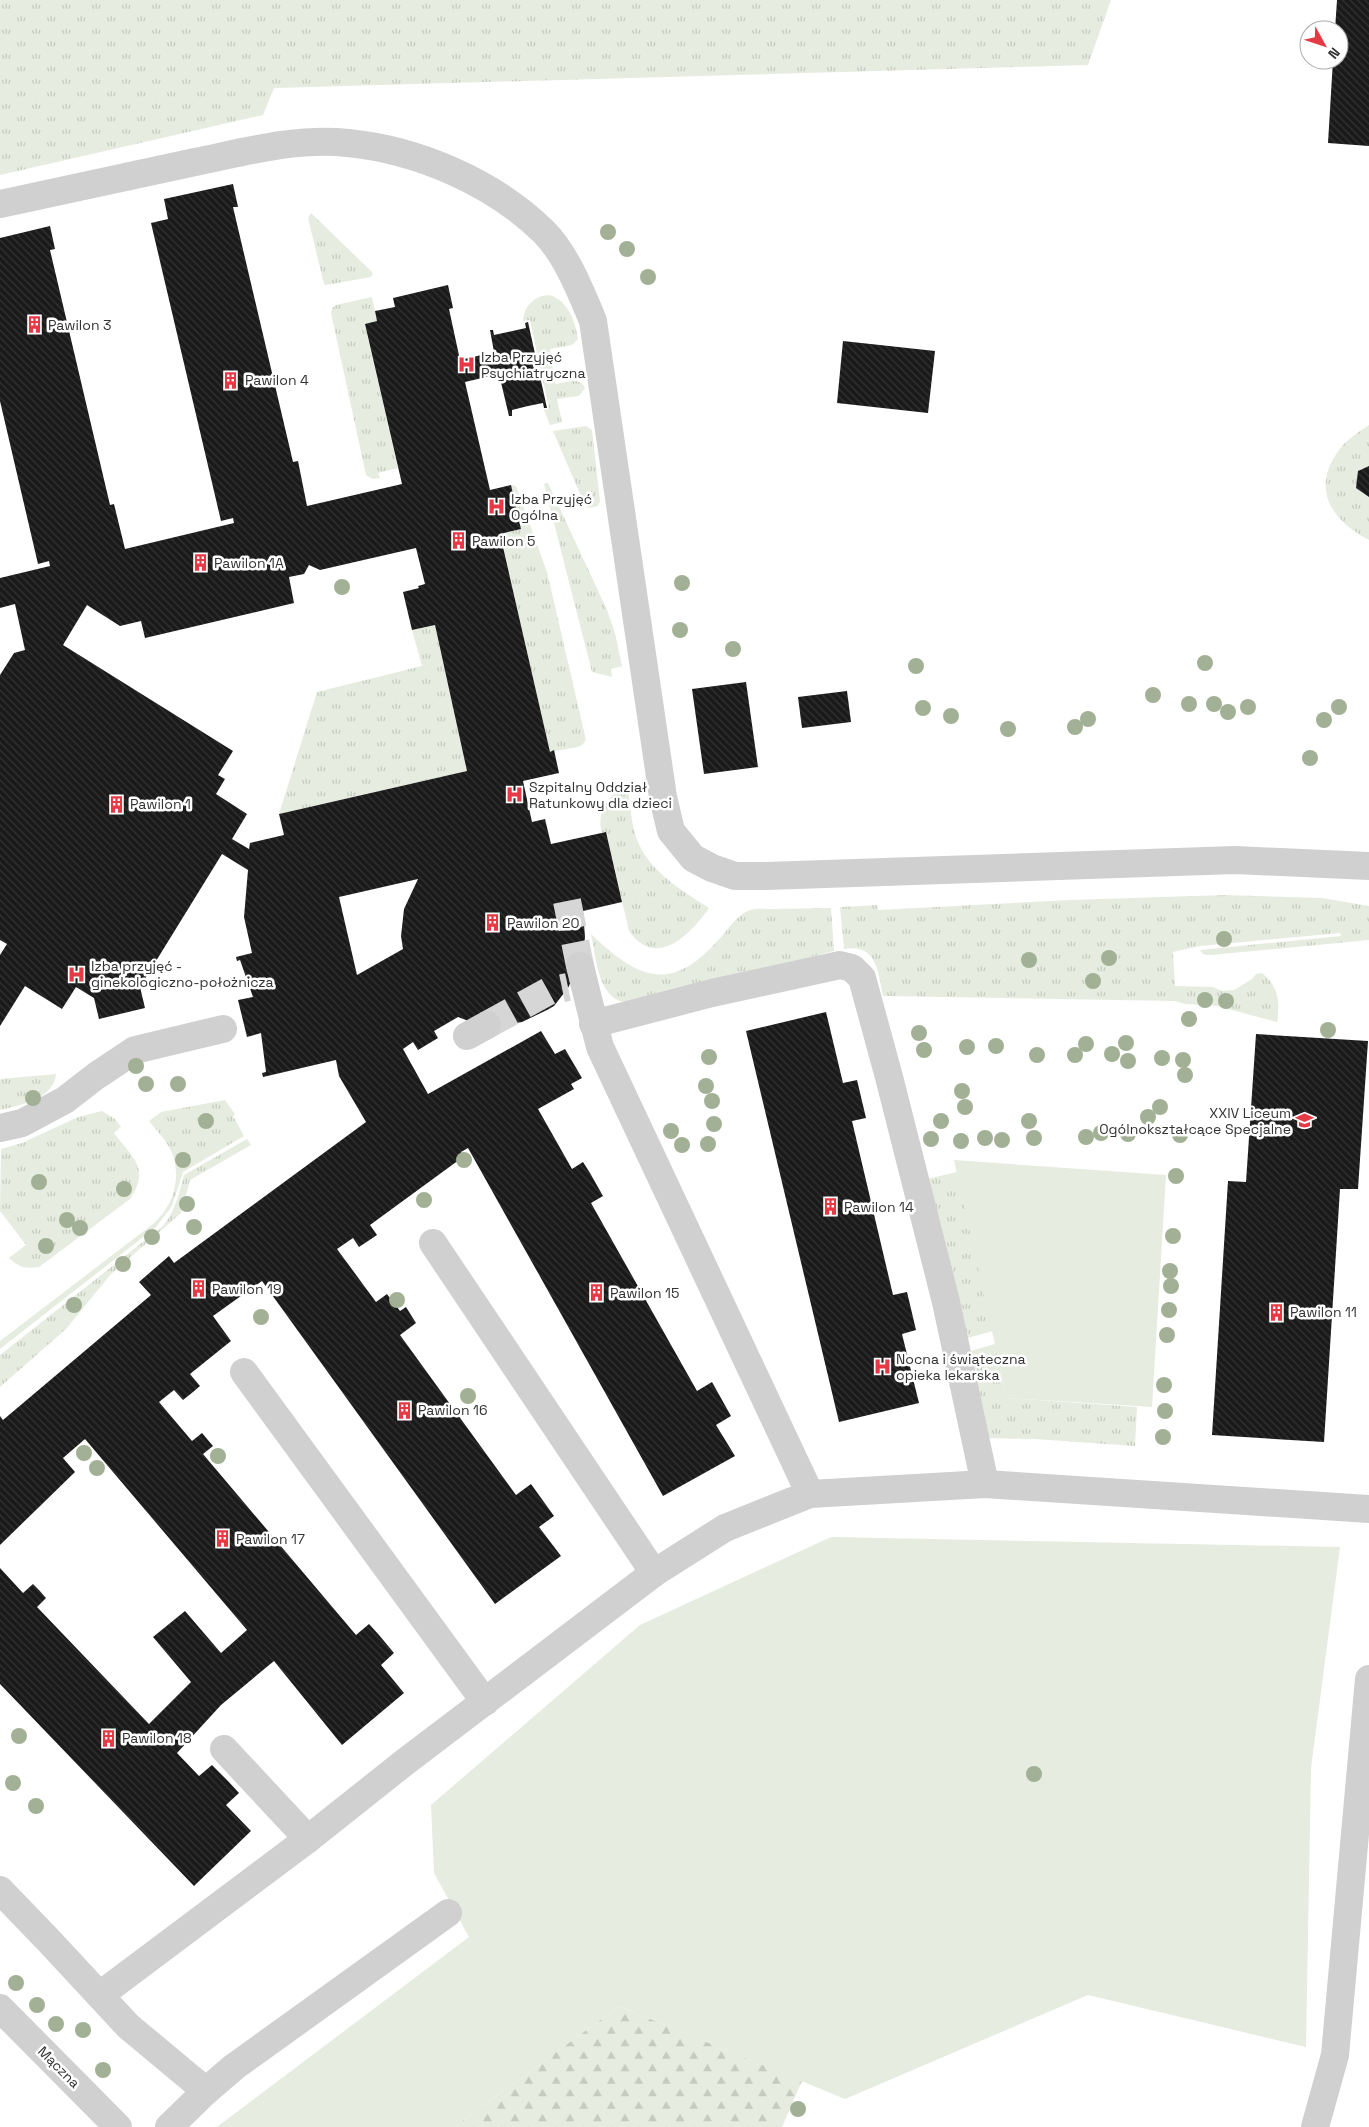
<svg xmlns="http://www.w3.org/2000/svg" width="1369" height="2127" viewBox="0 0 1369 2127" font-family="'Space Grotesk',sans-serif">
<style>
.grass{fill:url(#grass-tufts)}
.forest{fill:url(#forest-firs)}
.green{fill:#e6ecdf}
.building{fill:url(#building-back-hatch);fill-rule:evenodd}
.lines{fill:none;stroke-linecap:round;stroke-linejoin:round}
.minor-tunnel{stroke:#d6d6d6;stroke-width:28;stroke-dasharray:28 14;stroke-linecap:butt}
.minor{stroke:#d0d0d0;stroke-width:28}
.tree{fill:#a2b095}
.labels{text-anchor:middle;stroke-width:5;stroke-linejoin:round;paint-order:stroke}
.poi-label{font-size:14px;fill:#333;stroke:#fff;text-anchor:start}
.street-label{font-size:14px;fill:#333;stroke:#fff}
</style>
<defs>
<pattern id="grass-tufts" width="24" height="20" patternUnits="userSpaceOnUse" patternTransform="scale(1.25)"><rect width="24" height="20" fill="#e6ecdf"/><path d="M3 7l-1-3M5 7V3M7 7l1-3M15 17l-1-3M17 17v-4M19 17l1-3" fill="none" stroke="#c6cbc0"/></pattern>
<pattern id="forest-firs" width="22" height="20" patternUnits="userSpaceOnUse" patternTransform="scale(1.25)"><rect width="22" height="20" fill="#e6ecdf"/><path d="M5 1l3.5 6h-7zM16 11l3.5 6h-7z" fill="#c6cbc0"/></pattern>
<pattern id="building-back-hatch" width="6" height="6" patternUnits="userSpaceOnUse" patternTransform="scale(1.25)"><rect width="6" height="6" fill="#1a1a1a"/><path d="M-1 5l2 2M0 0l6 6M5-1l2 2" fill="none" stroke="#333"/></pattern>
</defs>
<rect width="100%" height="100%" fill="#fff"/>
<!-- grass -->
<g class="grass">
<polygon points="0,0 1111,0 1088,65 274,88 263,115 0,175"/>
<polygon points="311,213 371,271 373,274 371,277 326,285 324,284 308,218"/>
<path d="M550 295C569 302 575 321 578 339L572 345 550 349 555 384C565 383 580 376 585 388L579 396 557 399 562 422 550 425 544 410 549 409 530 320 523 321C524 306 535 295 550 295Z"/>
<polygon points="372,297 377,321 365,325 398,468 378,473 380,478 372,479 366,475 331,313 332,308 336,305"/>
<path d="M1369 425V466L1359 470 1358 489 1369 497V540C1332 521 1310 489 1339 450 1346 440 1359 432 1369 425Z"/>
<polygon points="586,426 592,430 600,501 598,506 588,508 584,503 553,431"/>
<polygon points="548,483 607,610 615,633 622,666 611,669 612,677 592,672 544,484"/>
<polygon points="511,485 516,486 547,572 586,740 582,745 578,747 550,752 500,534 521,529"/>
<polygon points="435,625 467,771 279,814 317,692 422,666 412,630"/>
<path d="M628 787C630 804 631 821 636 837 648 871 680 889 709 908 691 934 656 970 629 931L606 832H602C596 812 608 793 628 787Z"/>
<path d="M1226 895 1322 898 1369 906V940L1211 955 1203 954 1200 950 1341 936 1340 933 1200 946 1173 952 1175 986 1213 987 1222 991 1234 990 1252 979 1256 974 1262 973C1279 987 1280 1002 1277 1022L1217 1006 1185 1004 1175 1001 883 996C878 972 877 943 844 949L840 907 877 905 878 910 1071 900Z"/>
<path d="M831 908 834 951 652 999C644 1000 632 1004 624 1002 597 997 596 955 591 934 641 982 673 993 722 936 729 928 739 913 750 910 757 908 766 909 773 909 792 909 811 908 831 908Z"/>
<path d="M56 1074C55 1098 18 1106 0 1110V1079Z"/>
<path d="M225 1100 235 1114 233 1116 244 1136 183 1172 172 1206 156 1227 0 1349V1341L153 1224C173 1207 182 1178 172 1153 167 1141 157 1131 149 1121L161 1112Z"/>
<path d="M102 1111 115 1119 121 1127 114 1133C132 1157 151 1169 130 1199L39 1267C25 1269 19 1267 9 1258L26 1245 0 1211 1 1149 22 1143 78 1117Z"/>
<path d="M247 1139 251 1145 190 1180 181 1213 110 1275 66 1329 0 1387V1355L163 1226C175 1211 179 1194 184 1175Z"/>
<polygon points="957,1172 993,1331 964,1339 927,1179"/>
<polygon points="995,1344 1007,1398 1137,1407 1135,1446 1035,1439 987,1438 967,1352"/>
</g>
<!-- forest -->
<polygon class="forest" points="619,2006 802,2081 782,2127 454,2127"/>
<!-- green -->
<g class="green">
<polygon points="954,1160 1166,1175 1152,1407 1007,1398"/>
<polygon points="831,1537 1340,1547 1311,1768 1306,2047 1088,1995 845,2099 619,2006 454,2127 217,2127 469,1937 434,1873 431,1805 640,1625"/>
</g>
<!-- building -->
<g class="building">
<polygon points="1337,0 1369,0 1369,146 1328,143 1333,60 1339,60 1339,30 1335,30"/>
<path d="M233 184 238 207H233L293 462 298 461 307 506 402 484 365 324 377 321 375 311 395 307 393 298 448 285 453 308 449 309 460 360 494 352 490 330H493L494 335 526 328 525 323 528 322 547 408H544L543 403 528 406 512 410V416H509L499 374 465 382 490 490 511 485 521 529 500 534 550 752 554 750 559 773 523 781 532 822 545 819 551 844 606 832 622 902 583 911 585 937 583 955 568 988 554 1006 547 1010 522 1022 499 1026 471 1022 458 1017 434 1031 438 1038 418 1050 413 1042 403 1049 428 1094 541 1031 555 1054 565 1049 582 1078 571 1084 574 1089 538 1109 572 1169 583 1162 590 1173 603 1196 591 1203 697 1391 712 1382 731 1416 716 1425 735 1456 663 1496 468 1148 461 1152 463 1157 370 1225 377 1235 359 1247 353 1238 337 1249 376 1302 387 1294 400 1311 406 1307 416 1323 400 1335 516 1495 531 1484 554 1516 539 1527 561 1556 495 1604 262 1281 213 1316 231 1341 190 1374 200 1386 193 1392 183 1400 174 1390 159 1402 192 1441 202 1433 213 1446 203 1454 356 1635 369 1624 379 1635 394 1653 381 1665 404 1693 342 1745 274 1661 221 1705 177 1753 199 1776 212 1765 228 1781 239 1793 226 1805 251 1831 194 1886 0 1684V1568L23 1593 33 1584 39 1590 46 1598 37 1607 149 1724 191 1682 153 1637 185 1611 221 1653 247 1630 85 1439 63 1458 75 1472 0 1545V1416L3 1420 151 1295 139 1282 169 1256 174 1263 366 1122 339 1076 336 1060 263 1077 262 1073 266 1072 261 1033 247 1037 238 1000 253 997 240 960 237 961 236 957 252 953 244 917 248 870 222 854 140 987 145 1008 99 1019 94 998 76 987 62 1009 25 986 0 1026V955L7 944 0 940V675L14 653 25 650 15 604 0 608V578L50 566 49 561 38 564 0 401V238L50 226 55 249 50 250 110 505 114 504 125 549 234 523 233 518 221 521 151 223 168 219 164 199ZM416 548 425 584 418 586 419 588 403 592 412 630 435 625 467 771 279 814 284 835 250 843 249 849 232 839 247 814 216 794 225 779 218 775 233 751 63 645 87 605 120 626 141 621 145 638 294 603 289 577 304 574 309 565 320 570ZM418 879 404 909 401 936 403 949 357 975 339 897Z"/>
<polygon points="843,341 935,351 928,413 837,403"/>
<polygon points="1369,466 1369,497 1356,488 1358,471"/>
<polygon points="746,682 758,767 704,774 692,689"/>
<polygon points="847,691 851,722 802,728 798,697"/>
<polygon points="826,1012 843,1083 857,1080 866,1118 852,1121 893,1295 907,1292 916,1330 902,1334 919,1403 839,1422 746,1031"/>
<polygon points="1256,1034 1368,1041 1358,1189 1340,1189 1324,1442 1212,1435 1228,1181 1246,1182"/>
</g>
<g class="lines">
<!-- minor-tunnel -->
<g class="minor-tunnel">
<polyline points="567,901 580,966"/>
<polyline points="487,1025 549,991 568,987"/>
</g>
<!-- minor -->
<g class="minor">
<path d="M0 204C65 190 130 176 195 162 244 152 298 137 348 143 418 150 493 182 544 232 566 254 581 292 593 321L663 797 671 831 693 858 712 868 735 876H766L1235 860 1369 866"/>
<polyline points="580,966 600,1047 810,1494"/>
<polyline points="593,1024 712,993 840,965 852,968 862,978 889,1077 946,1302 985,1484"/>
<polyline points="467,1036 487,1025"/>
<polyline points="0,1128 22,1123 65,1100 96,1076 135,1050 223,1029"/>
<polyline points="433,1243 654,1573"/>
<polyline points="244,1372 485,1702"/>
<polyline points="224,1749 308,1839"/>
<polyline points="0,1890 51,1943 128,2026 206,2091 234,2067 448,1913"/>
<polyline points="100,1995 308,1839 405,1762 654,1573 725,1528 810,1494 985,1484 1369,1509"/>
<polyline points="0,2008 118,2127"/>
<polyline points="169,2127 206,2091"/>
<polyline points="1315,2127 1335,2055 1369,1679"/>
</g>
</g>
<!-- trees -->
<g class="tree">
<circle cx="608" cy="232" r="8"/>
<circle cx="627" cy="249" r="8"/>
<circle cx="648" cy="277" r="8"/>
<circle cx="682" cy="583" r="8"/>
<circle cx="342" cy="587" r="8"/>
<circle cx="680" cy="630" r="8"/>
<circle cx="733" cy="649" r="8"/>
<circle cx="1205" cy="663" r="8"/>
<circle cx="916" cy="666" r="8"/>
<circle cx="1153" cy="695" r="8"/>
<circle cx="1189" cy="704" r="8"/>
<circle cx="1214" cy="704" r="8"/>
<circle cx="1248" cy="707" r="8"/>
<circle cx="1339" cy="707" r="8"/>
<circle cx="923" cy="708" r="8"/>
<circle cx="1228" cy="712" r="8"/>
<circle cx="951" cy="716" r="8"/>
<circle cx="1088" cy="719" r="8"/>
<circle cx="1324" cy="720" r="8"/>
<circle cx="1075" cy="727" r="8"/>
<circle cx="1008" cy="729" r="8"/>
<circle cx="1310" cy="758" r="8"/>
<circle cx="1224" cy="939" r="8"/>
<circle cx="1109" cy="958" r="8"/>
<circle cx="1029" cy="960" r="8"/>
<circle cx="1093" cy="981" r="8"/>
<circle cx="1205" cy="1000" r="8"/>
<circle cx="1226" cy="1001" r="8"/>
<circle cx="1189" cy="1019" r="8"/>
<circle cx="1328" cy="1030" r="8"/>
<circle cx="919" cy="1033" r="8"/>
<circle cx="1126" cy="1043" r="8"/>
<circle cx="1086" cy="1044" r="8"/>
<circle cx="996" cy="1046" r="8"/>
<circle cx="967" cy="1047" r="8"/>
<circle cx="924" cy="1050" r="8"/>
<circle cx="1112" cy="1054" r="8"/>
<circle cx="1037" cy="1055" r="8"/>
<circle cx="1075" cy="1055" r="8"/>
<circle cx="709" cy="1057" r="8"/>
<circle cx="1162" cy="1058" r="8"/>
<circle cx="1183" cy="1060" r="8"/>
<circle cx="1128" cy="1061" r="8"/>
<circle cx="136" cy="1066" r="8"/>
<circle cx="1185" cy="1075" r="8"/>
<circle cx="146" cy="1084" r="8"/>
<circle cx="178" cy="1084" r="8"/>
<circle cx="706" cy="1086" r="8"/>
<circle cx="962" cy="1091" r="8"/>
<circle cx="33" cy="1098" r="8"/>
<circle cx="712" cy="1101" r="8"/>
<circle cx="965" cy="1107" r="8"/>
<circle cx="1160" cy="1107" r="8"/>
<circle cx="1148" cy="1117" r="8"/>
<circle cx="206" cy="1121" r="8"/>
<circle cx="941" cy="1121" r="8"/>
<circle cx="1029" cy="1121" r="8"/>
<circle cx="714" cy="1124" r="8"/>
<circle cx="671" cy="1131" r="8"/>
<circle cx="1101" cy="1133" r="8"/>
<circle cx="1128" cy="1134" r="8"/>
<circle cx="1180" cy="1135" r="8"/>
<circle cx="1086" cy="1137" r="8"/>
<circle cx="985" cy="1138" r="8"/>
<circle cx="1034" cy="1138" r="8"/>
<circle cx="931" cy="1139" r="8"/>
<circle cx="1002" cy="1140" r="8"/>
<circle cx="961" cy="1141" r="8"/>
<circle cx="708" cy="1144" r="8"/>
<circle cx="682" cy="1145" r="8"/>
<circle cx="183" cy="1160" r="8"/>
<circle cx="464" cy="1160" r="8"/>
<circle cx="1176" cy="1176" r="8"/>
<circle cx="39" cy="1182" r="8"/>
<circle cx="124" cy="1189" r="8"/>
<circle cx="424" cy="1200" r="8"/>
<circle cx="187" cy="1204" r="8"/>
<circle cx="67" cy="1220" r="8"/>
<circle cx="194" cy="1227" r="8"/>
<circle cx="80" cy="1228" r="8"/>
<circle cx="1173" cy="1236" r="8"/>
<circle cx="152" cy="1237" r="8"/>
<circle cx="46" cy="1246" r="8"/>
<circle cx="123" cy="1264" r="8"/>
<circle cx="1170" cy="1271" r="8"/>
<circle cx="1171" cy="1286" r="8"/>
<circle cx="397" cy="1300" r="8"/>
<circle cx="74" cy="1305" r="8"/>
<circle cx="1169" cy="1310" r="8"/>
<circle cx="261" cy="1317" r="8"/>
<circle cx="1167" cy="1335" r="8"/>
<circle cx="1164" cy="1385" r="8"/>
<circle cx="468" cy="1396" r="8"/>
<circle cx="1165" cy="1411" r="8"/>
<circle cx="1163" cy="1437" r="8"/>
<circle cx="84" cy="1453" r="8"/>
<circle cx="218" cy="1456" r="8"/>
<circle cx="97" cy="1468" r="8"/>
<circle cx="19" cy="1736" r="8"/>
<circle cx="1034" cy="1774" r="8"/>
<circle cx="13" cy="1783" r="8"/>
<circle cx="36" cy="1806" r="8"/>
<circle cx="16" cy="1983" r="8"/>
<circle cx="37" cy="2005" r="8"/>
<circle cx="56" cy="2024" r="8"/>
<circle cx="83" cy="2030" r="8"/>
<circle cx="103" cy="2070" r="8"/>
<circle cx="798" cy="2109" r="8"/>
</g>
<!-- icons -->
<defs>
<symbol id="building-bare" viewBox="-9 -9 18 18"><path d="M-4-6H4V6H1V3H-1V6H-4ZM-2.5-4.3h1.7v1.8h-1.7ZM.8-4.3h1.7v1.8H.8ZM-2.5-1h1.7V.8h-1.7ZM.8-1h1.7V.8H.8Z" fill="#e63946" stroke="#fff" stroke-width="2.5" paint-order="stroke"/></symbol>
<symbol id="hospital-bare" viewBox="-9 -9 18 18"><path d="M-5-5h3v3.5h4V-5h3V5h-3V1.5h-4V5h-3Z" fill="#e63946" stroke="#fff" stroke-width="2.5" paint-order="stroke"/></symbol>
<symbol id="school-bare" viewBox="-9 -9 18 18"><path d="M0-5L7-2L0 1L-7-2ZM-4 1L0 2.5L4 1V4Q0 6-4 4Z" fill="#e63946" stroke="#fff" stroke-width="2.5" paint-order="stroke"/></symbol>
</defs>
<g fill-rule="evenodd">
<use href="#building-bare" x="22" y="312" width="25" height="25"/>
<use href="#hospital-bare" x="454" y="352" width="25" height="25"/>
<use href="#building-bare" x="218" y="368" width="25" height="25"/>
<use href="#hospital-bare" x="484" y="494" width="25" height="25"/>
<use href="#building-bare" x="446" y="528" width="25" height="25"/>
<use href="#building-bare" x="188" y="550" width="25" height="25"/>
<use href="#hospital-bare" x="502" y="782" width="25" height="25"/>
<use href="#building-bare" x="104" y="792" width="25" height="25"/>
<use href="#building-bare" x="480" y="910" width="25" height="25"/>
<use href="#hospital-bare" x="64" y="962" width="25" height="25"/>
<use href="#school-bare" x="1292" y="1108" width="25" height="25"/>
<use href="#building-bare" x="818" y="1194" width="25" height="25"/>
<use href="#building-bare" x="186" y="1276" width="25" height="25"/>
<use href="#building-bare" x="584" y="1280" width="25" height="25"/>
<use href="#building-bare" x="1264" y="1300" width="25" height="25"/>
<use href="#hospital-bare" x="870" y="1354" width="25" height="25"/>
<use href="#building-bare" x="392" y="1398" width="25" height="25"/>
<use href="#building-bare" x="210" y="1526" width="25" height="25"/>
<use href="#building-bare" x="96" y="1726" width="25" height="25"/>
</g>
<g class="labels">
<!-- poi labels -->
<g class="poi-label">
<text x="48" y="330">Pawilon 3</text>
<text x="481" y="362">Izba Przyjęć<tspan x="481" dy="16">Psychiatryczna</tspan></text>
<text x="245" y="385">Pawilon 4</text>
<text x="511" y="504">Izba Przyjęć<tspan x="511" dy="16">Ogólna</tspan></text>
<text x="472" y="546">Pawilon 5</text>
<text x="214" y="568">Pawilon 1A</text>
<text x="529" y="792">Szpitalny Oddział<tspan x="529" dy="16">Ratunkowy dla dzieci</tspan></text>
<text x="130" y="809">Pawilon 1</text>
<text x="507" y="928">Pawilon 20</text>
<text x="91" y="971">Izba przyjęć -<tspan x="91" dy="16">ginekologiczno-położnicza</tspan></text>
<text x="1291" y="1118" text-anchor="end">XXIV Liceum<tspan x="1291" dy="16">Ogólnokształcące Specjalne</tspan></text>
<text x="844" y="1212">Pawilon 14</text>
<text x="212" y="1294">Pawilon 19</text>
<text x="610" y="1298">Pawilon 15</text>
<text x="1290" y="1317">Pawilon 11</text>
<text x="896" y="1364">Nocna i świąteczna<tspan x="896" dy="16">opieka lekarska</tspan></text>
<text x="418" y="1415">Pawilon 16</text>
<text x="236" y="1544">Pawilon 17</text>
<text x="122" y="1743">Pawilon 18</text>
</g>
<!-- street labels -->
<g class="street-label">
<text transform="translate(59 2067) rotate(45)" y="5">Mączna</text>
</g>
</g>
<!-- north arrow -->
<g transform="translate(1324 45) rotate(130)"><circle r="24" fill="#ffffff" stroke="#adadad"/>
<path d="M0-4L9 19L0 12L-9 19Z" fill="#e63946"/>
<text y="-8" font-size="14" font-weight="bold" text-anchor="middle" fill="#333333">N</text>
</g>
</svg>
